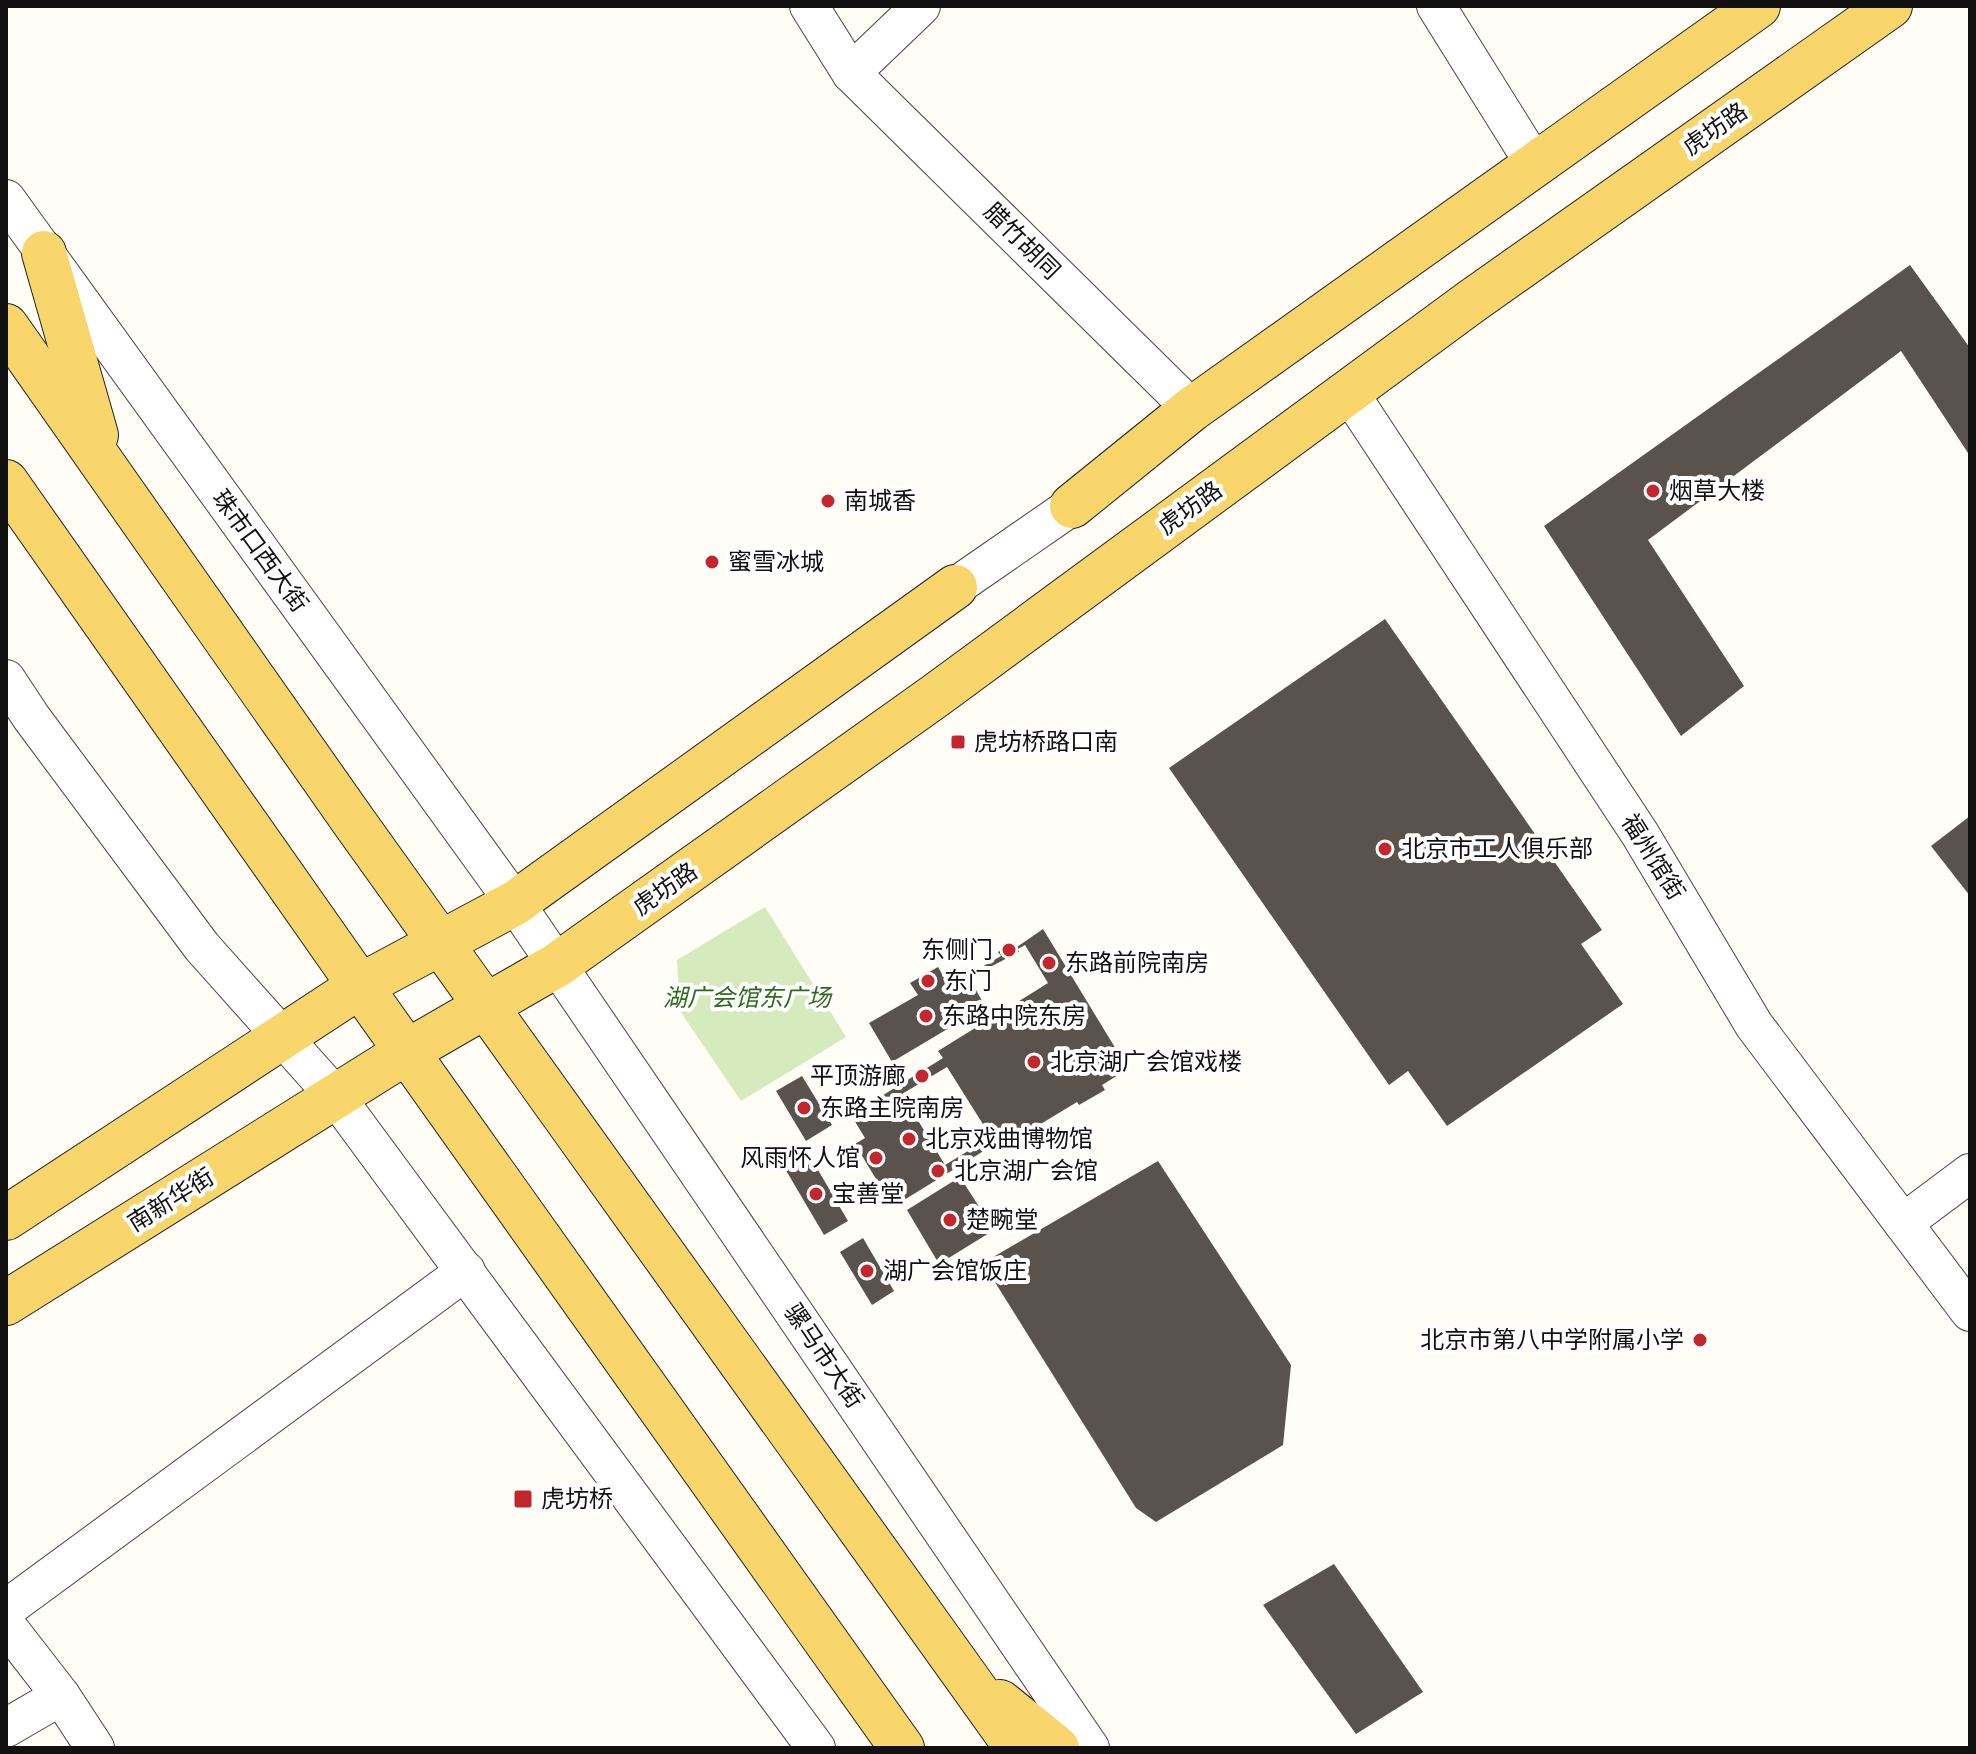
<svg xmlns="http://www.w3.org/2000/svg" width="1976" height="1754" viewBox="0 0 1976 1754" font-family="'Libre Baskerville','Noto Sans SC',serif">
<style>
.green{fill:#d5ebbd}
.building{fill:#5a524d;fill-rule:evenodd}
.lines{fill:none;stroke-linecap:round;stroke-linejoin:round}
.minor-casing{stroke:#444;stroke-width:40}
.major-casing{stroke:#222;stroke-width:46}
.minor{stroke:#fff;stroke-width:38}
.major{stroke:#f9d66b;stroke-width:44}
.poi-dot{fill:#c4262e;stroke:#fff;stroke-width:3}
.labels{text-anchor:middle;stroke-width:8;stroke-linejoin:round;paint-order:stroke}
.street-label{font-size:24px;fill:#111;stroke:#fff}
.poi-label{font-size:24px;fill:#111;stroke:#fff;text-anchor:start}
.park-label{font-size:24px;font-style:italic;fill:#2f6b1f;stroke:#fff}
</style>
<rect width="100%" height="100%" fill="#fffdf5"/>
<!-- green -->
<polygon class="green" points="765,907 846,1037 741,1101 680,1011 677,960"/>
<!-- building -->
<g class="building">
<polygon points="1910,265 1970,348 1970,456 1901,351 1648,540 1744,686 1681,736 1544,526"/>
<polygon points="1385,619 1602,930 1581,944 1623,1004 1447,1126 1408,1071 1389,1085 1169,768"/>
<polygon points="1970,816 1970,896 1931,846"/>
<path d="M1043 929 1128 1069 1102 1085 1105 1090 1079 1105 1077 1102 998 1150 995 1144 904 1200 889 1178 879 1184 855 1144 865 1138 851 1115 943 1058 938 1051 988 1020 981 1009 892 1062 869 1023 918 995 910 983 938 967 945 979 959 971 963 978 1001 956 998 952 1014 942 1017 947ZM1025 945 1048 983 992 1018 969 978 1019 952 1018 949ZM947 1067 991 1137 945 1165 902 1094Z"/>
<polygon points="802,1076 832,1125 806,1141 776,1091"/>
<polygon points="808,1153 848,1221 824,1235 784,1167"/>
<polygon points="1158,1161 1291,1365 1283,1445 1156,1522 1136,1508 983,1263"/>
<polygon points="960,1177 994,1230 939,1264 907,1210"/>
<polygon points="863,1238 894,1291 872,1305 840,1252"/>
<polygon points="1334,1564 1423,1692 1356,1734 1263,1605"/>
</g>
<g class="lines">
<defs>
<g id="minor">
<polyline points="809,6 851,73 1192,409"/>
<polyline points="1436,6 1534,163"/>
<polyline points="851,73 921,6"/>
<polyline points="6,199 515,903 1090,1748"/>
<polyline points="1348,391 1640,834 1754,1025 1970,1312"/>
<polyline points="955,587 1072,506"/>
<polyline points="6,679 31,717 202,947 336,1097 816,1748"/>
<polyline points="1903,1223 1970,1173"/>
<polyline points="6,1609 466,1271"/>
<polyline points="6,1625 61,1696 95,1748"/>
<polyline points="6,1728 61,1696"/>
</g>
<g id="major">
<polyline points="44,253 96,435"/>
<polyline points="6,326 354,822 1017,1748"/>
<polyline points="6,482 360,986 902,1748"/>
<polyline points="1072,506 1192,409 1758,6"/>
<polyline points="6,1218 360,986 515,903 955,587"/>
<polyline points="6,1303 408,1051 557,965 935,696 1472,301 1890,6"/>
<polyline points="1000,1702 1057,1748"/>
</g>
</defs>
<!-- minor casing -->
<use href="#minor" class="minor-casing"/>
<!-- major casing -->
<use href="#major" class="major-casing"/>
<!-- minor -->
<use href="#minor" class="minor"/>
<!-- major -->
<use href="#major" class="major"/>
</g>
<!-- markers -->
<g class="poi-dot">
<circle cx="1653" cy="491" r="8"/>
<circle cx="828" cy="501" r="8"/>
<circle cx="712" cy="562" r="8"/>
<rect x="950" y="734" width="16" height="16" rx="4"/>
<circle cx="1385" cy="849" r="8"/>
<circle cx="1009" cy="950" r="8"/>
<circle cx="1049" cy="963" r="8"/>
<circle cx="928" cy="981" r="8"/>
<circle cx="926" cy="1016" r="8"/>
<circle cx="1034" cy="1062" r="8"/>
<circle cx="922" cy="1076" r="8"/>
<circle cx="804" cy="1108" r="8"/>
<circle cx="909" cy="1139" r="8"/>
<circle cx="876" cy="1158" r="8"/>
<circle cx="938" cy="1171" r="8"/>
<circle cx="816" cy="1194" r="8"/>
<circle cx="950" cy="1220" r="8"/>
<circle cx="867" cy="1271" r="8"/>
<circle cx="1700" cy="1340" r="8"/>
<rect x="513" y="1489" width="20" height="20" rx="4"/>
</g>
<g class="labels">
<!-- street labels -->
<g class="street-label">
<text transform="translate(1715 129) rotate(-35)" y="8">虎坊路</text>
<text transform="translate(1022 241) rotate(45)" y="8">腊竹胡同</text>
<text transform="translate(1190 508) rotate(-36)" y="8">虎坊路</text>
<text transform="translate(260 551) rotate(54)" y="8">珠市口西大街</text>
<text transform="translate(1653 857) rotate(58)" y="8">福州馆街</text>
<text transform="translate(665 889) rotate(-35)" y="8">虎坊路</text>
<text transform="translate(171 1200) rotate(-32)" y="8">南新华街</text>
<text transform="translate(824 1356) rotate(56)" y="8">骡马市大街</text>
</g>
<!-- poi labels -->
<g class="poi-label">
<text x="1669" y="499">烟草大楼</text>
<text x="844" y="509">南城香</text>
<text x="728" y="570">蜜雪冰城</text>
<text x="974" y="750">虎坊桥路口南</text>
<text x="1401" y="857">北京市工人俱乐部</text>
<text x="993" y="958" text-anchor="end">东侧门</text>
<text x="1065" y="971">东路前院南房</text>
<text x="944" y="989">东门</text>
<text x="942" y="1024">东路中院东房</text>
<text x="1050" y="1070">北京湖广会馆戏楼</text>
<text x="906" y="1084" text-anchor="end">平顶游廊</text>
<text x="820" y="1116">东路主院南房</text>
<text x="925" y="1147">北京戏曲博物馆</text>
<text x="860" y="1166" text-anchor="end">风雨怀人馆</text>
<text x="954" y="1179">北京湖广会馆</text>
<text x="832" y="1202">宝善堂</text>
<text x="966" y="1228">楚畹堂</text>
<text x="883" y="1279">湖广会馆饭庄</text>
<text x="1684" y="1348" text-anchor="end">北京市第八中学附属小学</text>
<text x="541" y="1507">虎坊桥</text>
</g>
<!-- park labels -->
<g class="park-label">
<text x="747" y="1006">湖广会馆东广场</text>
</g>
</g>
<!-- border -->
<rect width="1976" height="1754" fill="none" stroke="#111111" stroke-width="16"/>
</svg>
